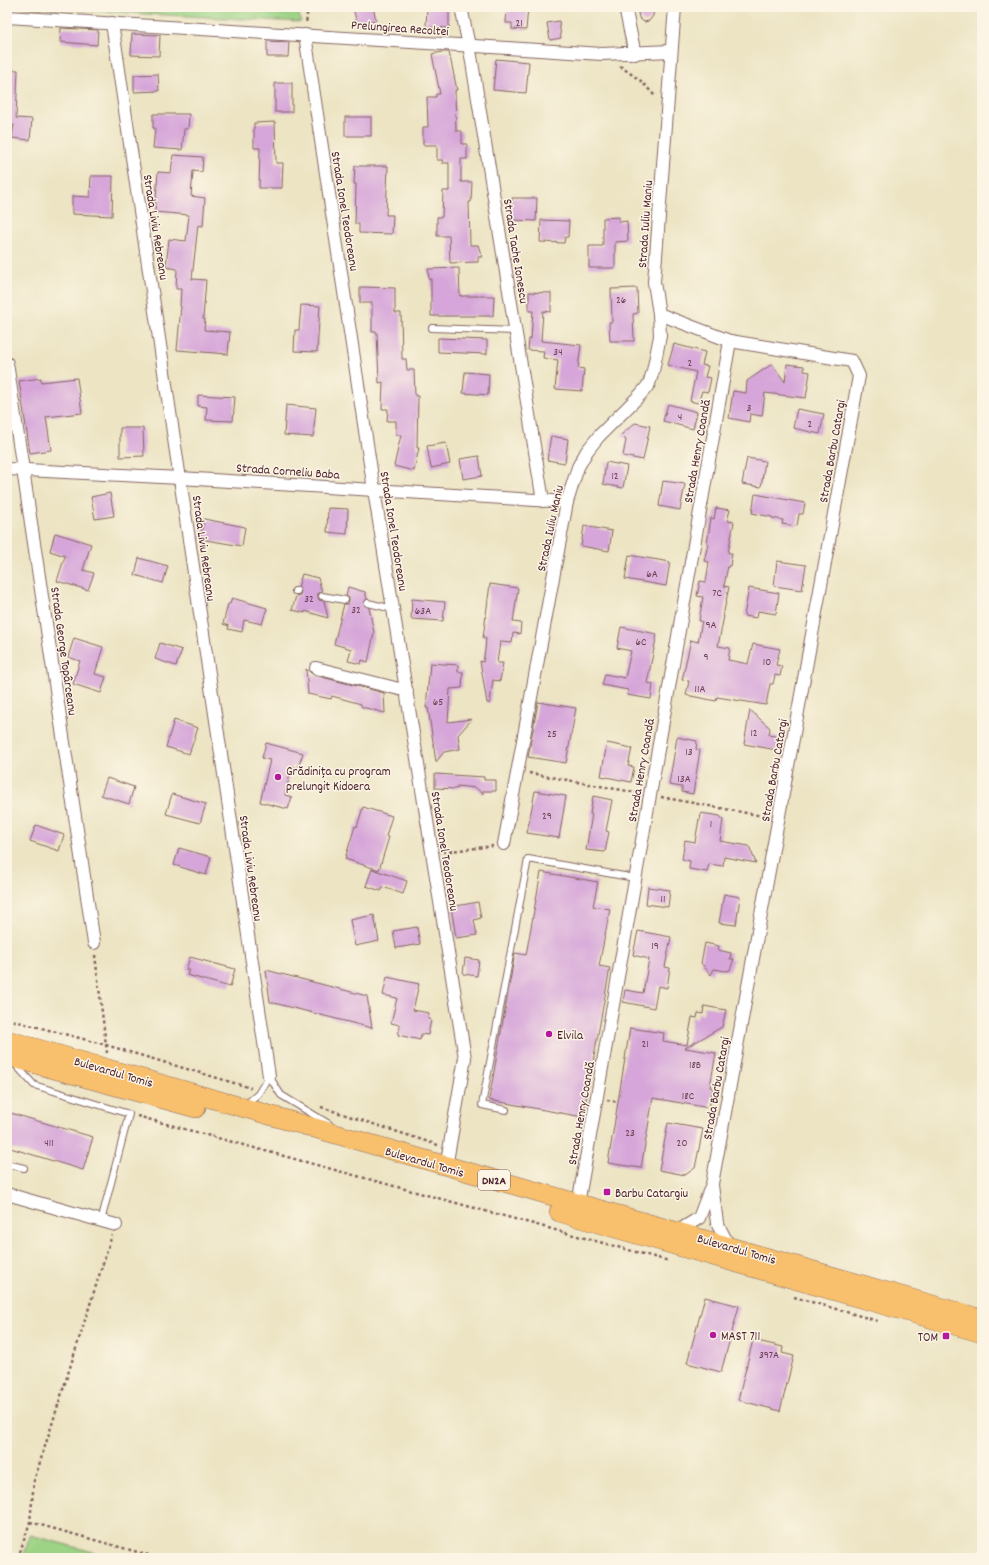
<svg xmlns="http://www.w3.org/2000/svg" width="989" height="1565" viewBox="0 0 989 1565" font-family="Dekko,sans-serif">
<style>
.green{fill:#9cd385;stroke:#737958}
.building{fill:#d6a5d9}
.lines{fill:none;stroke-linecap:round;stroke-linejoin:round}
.service-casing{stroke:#836460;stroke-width:8}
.minor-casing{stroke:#836460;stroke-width:14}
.primary-casing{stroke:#836460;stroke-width:20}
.path{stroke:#836460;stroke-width:2.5;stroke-dasharray:3 3;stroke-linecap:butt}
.service{stroke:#fff;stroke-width:6}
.minor{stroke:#fff;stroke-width:12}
.primary{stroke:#f8bf6c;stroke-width:19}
.poi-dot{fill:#b5179e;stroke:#fcf5e5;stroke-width:1.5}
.labels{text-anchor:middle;stroke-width:3;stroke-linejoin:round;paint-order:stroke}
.number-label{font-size:11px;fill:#6d4056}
.shield{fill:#fcf5e5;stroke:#7f5f63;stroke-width:1}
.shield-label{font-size:12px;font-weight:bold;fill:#4a1f2b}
.street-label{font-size:13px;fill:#4a1f2b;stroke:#fcf5e5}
.poi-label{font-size:13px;fill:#4a1f2b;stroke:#fcf5e5;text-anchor:start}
</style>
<rect width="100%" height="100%" fill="#fcf5e5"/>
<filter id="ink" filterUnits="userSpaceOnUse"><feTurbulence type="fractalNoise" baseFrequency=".025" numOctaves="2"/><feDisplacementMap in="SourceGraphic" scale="8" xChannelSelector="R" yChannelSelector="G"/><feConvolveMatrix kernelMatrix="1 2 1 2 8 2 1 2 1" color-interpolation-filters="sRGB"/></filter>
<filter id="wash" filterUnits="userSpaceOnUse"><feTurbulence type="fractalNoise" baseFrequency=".012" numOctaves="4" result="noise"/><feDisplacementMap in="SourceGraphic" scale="16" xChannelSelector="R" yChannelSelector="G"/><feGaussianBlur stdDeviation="0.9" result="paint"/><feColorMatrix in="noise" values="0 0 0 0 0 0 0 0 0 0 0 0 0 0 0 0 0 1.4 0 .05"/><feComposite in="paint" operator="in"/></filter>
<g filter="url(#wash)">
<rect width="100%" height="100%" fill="#ece4c3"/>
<!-- green -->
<g class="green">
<polygon points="11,7 297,7 301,22"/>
<polygon points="30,1535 115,1558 23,1558"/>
</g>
<g id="blocks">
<!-- building -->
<g class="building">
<polygon points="353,7 373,7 376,20 357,24"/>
<polygon points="427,7 449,7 449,28 426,27"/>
<polygon points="507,7 528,7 526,30 512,29 512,23 506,23"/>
<polygon points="637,7 654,7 653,16 649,21 644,22 639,18"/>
<polygon points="559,21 561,38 550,40 547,23"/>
<polygon points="61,28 98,30 97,45 60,42"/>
<polygon points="132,34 160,35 159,56 131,55"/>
<polygon points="267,41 289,42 288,57 267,57"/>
<polygon points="442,52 449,52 457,90 455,90 456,131 462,131 462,144 467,144 467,159 461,159 461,182 472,182 471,202 469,202 470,245 478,245 482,257 478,257 478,262 450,263 449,236 437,236 437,217 442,217 443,191 449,191 449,163 442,163 443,160 437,160 437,145 423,145 423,127 428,127 427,97 436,97 436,94 440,94 432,54"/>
<polygon points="496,59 529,62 526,93 493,90"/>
<polygon points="7,70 18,70 16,118 32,119 30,140 12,138 14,125 7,125"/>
<polygon points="158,74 159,91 134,92 134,75"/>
<rect x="275" y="83" width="17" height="29"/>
<polygon points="153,114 189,114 188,129 184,129 182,150 153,148 155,128 153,128"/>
<rect x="345" y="117" width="26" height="19"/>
<polygon points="275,122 276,163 283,163 282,188 259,188 260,148 254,148 254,123"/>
<polygon points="173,155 203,157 202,172 193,171 191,196 205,198 203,226 198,225 192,279 206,280 203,319 205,319 204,330 230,332 228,354 177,350 181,306 180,306 181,289 176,289 177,269 166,267 169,239 186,241 189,215 155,212 158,172 171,173"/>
<polygon points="355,166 388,166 386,215 393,215 392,234 359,233 359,224 355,224 356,184 354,184"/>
<polygon points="91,176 113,176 112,216 72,214 72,196 90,197"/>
<polygon points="512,198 537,198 536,221 511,220"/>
<polygon points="619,217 619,222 627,221 628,241 615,242 615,268 589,268 589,246 603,246 603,218"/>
<polygon points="541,220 569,221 568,237 565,237 564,243 540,242"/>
<polygon points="459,268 460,296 494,296 493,316 431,316 431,279 429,280 428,269"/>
<polygon points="360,287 395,288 395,313 401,313 402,359 406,359 407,370 414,370 415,396 418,396 417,448 419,448 414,471 394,466 401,435 396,435 396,421 387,421 388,409 382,409 383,382 379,383 377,332 372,332 372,303 360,303"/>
<polygon points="637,288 638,313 633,314 634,341 610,341 609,322 612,322 611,289"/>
<polygon points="529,292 551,293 551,312 543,311 541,341 581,345 578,368 584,369 582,391 555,389 558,360 543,358 544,351 528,350 529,339 531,339 533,311 529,311"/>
<polygon points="301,305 320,306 317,352 294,351 295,330 299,330"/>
<polygon points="438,338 487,340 487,354 438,352"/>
<polygon points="674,344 705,352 702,365 708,366 705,377 711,378 708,392 702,391 698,403 690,401 696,372 668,365"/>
<polygon points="772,364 785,382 787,364 804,366 804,371 810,372 806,398 765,393 762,416 750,414 749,422 729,418 733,391 746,393 747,381"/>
<polygon points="465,372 489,374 488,395 463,393"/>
<polygon points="41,378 41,382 77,378 82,413 46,417 51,450 30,453 19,381"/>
<polygon points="198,395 235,397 233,421 206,420 207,407 198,406"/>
<polygon points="668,404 697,412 693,429 663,421"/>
<polygon points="286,405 316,408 313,437 284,435"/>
<polygon points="797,409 824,414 820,434 793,428"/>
<polygon points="635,423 650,426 643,460 623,456 626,440 621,435"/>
<polygon points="120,428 143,428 144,456 120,457"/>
<polygon points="551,436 568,439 565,463 547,460"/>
<polygon points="446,443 450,464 431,468 427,446"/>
<polygon points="479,456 482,476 463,479 460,459"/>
<polygon points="747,458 765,461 761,487 742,484"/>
<polygon points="606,462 627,466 623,488 603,484"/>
<polygon points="663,481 685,484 680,510 659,506"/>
<polygon points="110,493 114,516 95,519 91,497"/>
<polygon points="755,494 805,503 803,514 799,514 797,526 782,524 783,520 772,518 772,517 752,513"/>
<polygon points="328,508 348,509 347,534 327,532"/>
<polygon points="716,508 730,510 727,521 734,522 728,553 732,553 730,566 728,566 724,586 729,587 723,616 724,616 718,646 730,648 728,660 748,664 753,644 780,649 776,665 782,666 780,676 775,675 773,684 770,684 766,705 717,697 716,701 686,695 689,681 682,680 691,640 698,642 702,621 699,621 703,597 697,596 700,581 706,582 709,562 704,561 708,544 707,543 711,518 714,519"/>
<polygon points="204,519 245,527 242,546 200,539"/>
<polygon points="584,526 612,531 609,551 581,546"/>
<polygon points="55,533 91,544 83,570 94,573 88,590 57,581 65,556 50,551"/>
<polygon points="629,555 670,562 666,586 625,579"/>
<polygon points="139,558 168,566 163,583 135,575"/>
<polygon points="777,561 806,565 802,590 774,586"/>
<polygon points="302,574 318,578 322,592 318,593 318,597 319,600 324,601 328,618 305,611 305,613 292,610 296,596 300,595 301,591 298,587"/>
<polygon points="490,584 518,588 513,622 521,623 520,634 513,633 512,643 500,642 497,663 503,663 500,681 493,680 490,703 487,703 480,661 483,662 485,650 486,638 483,638"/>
<polygon points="348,587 365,592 367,599 364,604 369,608 374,633 368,662 362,660 361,664 348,661 351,649 334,644 344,604 347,604 349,601 349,598 346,596"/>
<polygon points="749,588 779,593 776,614 758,611 757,618 744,616"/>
<polygon points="232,598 267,608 262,624 244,620 242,632 228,629 229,626 223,624 228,604 230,604"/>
<polygon points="412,599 445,602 443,621 411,619"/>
<polygon points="621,627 657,634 647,683 653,684 651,699 627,695 628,690 602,685 605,674 625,678 631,651 617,648"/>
<polygon points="74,638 103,647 95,674 106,677 101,693 73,684 80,661 68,657"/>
<polygon points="160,643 182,650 176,666 155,659"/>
<polygon points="430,663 458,665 458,672 463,672 462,688 450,689 448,722 472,719 458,735 460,749 444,752 436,762 428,708 426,708"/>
<polygon points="306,669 314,675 384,693 385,713 362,707 361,704 332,696 331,699 308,694"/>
<polygon points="538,702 576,708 566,763 528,757"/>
<polygon points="750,710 770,728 769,735 779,737 777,750 744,744"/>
<polygon points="174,720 198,728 189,754 166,747"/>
<polygon points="677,737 697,741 696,749 700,750 693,794 682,792 682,787 669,785"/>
<polygon points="266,743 303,753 298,768 292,766 285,795 292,797 288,809 260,802 270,760 262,758"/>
<polygon points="607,743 632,748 628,766 634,767 631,782 601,776"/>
<polygon points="435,774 484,777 484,780 496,780 496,791 483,791 483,794 476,788 457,786 457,789 435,788"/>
<polygon points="107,778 134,787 129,804 101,795"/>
<polygon points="535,791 566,796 559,838 527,833"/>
<polygon points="172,794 206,804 200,823 166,814"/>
<polygon points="593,796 612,800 606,831 609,832 605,852 586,850 592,814 590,814"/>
<polygon points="363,807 392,816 386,836 389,837 379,870 345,859 355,826 357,827"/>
<polygon points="701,813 720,816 723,820 720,841 749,846 756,863 724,857 723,866 709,864 707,872 689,869 690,861 682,859 685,840 695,842 699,819 700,820"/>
<polygon points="36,825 64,835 59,851 30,841"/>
<polygon points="179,848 211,857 206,875 174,865"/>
<polygon points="372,869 407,881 403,894 383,887 381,891 366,886"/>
<polygon points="541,872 598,882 593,906 610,909 599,966 610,968 583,1117 489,1100 515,953 526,955"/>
<polygon points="648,887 670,890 668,907 646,904"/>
<polygon points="724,894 740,897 736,925 719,923"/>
<polygon points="478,902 481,918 474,920 477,935 456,938 451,907"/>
<polygon points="374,915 379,941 355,946 350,920"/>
<polygon points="417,927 420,944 396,948 393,931"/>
<polygon points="638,931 671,937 665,967 670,968 667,988 658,986 654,1008 623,1002 625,990 643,993 649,959 633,955"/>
<polygon points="705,943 719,946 718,950 731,953 730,959 734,959 730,970 726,971 714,969 711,975 701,963"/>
<polygon points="190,957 235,969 230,987 187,975 189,970 186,970"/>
<polygon points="465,958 479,960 477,976 463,974"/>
<polygon points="266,970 367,996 372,1028 270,1002"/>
<polygon points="387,977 419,984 413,1010 429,1013 428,1019 431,1020 428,1035 421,1034 420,1040 398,1035 400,1025 391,1023 397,998 383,995"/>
<polygon points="704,1006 726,1010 722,1027 685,1048 716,1053 710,1087 713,1088 709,1108 653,1098 641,1168 608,1163 630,1028 664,1033 663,1041 687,1045 692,1017 697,1018 698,1013 703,1014"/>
<polygon points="7,1112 93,1137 83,1170 7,1147"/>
<polygon points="668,1123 703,1129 695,1168 685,1175 659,1170"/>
<polygon points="705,1297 739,1306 721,1372 687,1363"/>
<polygon points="753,1340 783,1347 782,1353 794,1356 780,1411 738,1400"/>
</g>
</g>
</g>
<g filter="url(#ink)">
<use href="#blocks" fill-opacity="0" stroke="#836460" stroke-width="1"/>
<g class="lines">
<defs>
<g id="service">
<polyline points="432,328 516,331"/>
<polyline points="295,591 297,591"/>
<polyline points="322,596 345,600"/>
<polyline points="368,603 393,609"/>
<polyline points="14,1063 34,1085 129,1114 101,1221"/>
<polyline points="245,1105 258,1094 269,1076 281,1095 329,1124"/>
<polyline points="506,1110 482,1105 528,859 635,878"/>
<polyline points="7,1164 24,1168"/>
</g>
<g id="minor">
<polyline points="461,7 471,56 543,501"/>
<polyline points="625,7 635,54"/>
<polyline points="7,17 602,54 671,51"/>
<polyline points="112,23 269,1076"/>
<polyline points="305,35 374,490 465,1058 446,1167"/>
<polyline points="659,314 730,341 852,361 859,376 712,1184 699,1218 678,1231"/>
<polyline points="7,363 94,943"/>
<polyline points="7,469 180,478 567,502"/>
<polyline points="316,668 407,691"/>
<polyline points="504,844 567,502 578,467 587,451 599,436 641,394 649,384 653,371 660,336 659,314 654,282 675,7"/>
<polyline points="712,1185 717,1223 729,1246"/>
<polyline points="7,1194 116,1225"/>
<polyline points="578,1204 730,341"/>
</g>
<g id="primary">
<polyline points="7,1040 982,1319"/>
<polyline points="7,1056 196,1108"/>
<polyline points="559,1212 982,1333"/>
</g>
</defs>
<!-- service casing -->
<use href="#service" class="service-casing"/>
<!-- minor casing -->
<use href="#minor" class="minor-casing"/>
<!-- primary casing -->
<use href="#primary" class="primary-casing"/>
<!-- path -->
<g class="path">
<polyline points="306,7 307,15 306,24"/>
<polyline points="620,66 641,81 655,96"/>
<polyline points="529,773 638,793"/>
<polyline points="661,797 768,817"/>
<polyline points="443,852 493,846"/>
<polyline points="95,955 107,1053"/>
<polyline points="7,1019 106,1045 251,1088"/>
<polyline points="607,1100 618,1102"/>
<polyline points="321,1107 438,1145"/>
<polyline points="137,1116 669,1261"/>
<polyline points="794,1297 878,1321"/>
<polyline points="30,1522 159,1558"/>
<polyline points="18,1558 30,1522 34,1481 112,1235"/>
</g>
<!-- service -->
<use href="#service" class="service"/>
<!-- minor -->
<use href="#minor" class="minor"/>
<!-- primary -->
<use href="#primary" class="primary"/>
</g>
</g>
<!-- markers -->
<g class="poi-dot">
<circle cx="278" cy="777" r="4"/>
<circle cx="549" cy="1034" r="4"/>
<rect x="603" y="1188" width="8" height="8" rx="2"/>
<circle cx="713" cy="1335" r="4"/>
<rect x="942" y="1332" width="8" height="8" rx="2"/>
</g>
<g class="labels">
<!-- number labels -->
<g class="number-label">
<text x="519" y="26">21</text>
<text x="621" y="303">26</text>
<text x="558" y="355">34</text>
<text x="690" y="366">2</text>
<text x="749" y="411">3</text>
<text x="680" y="420">4</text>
<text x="810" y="427">2</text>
<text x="615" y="479">12</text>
<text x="652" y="577">6A</text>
<text x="717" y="596">7C</text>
<text x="309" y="602">32</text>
<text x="356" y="613">32</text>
<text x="423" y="614">63A</text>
<text x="711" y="628">9A</text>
<text x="641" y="645">6C</text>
<text x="706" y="660">9</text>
<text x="767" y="665">10</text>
<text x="700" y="692">11A</text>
<text x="438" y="705">65</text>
<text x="754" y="736">12</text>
<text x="552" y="737">25</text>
<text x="689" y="755">13</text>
<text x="684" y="782">13A</text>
<text x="547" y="819">29</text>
<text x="711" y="827">1</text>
<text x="663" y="902">11</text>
<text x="655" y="949">19</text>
<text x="645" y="1047">21</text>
<text x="695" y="1068">18B</text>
<text x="688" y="1099">18C</text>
<text x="630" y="1136">23</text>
<text x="49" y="1146">411</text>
<text x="682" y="1146">20</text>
<text x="769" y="1358">397A</text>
</g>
<!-- shield labels -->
<rect class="shield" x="478" y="1170" width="32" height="20" rx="3"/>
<g class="shield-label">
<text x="494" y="1184">DN2A</text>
</g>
<!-- street labels -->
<g class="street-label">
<text transform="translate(400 27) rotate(4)" y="5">Prelungirea Recoltei</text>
<text transform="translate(346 211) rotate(81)" y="5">Strada Ionel Teodoreanu</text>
<text transform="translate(644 224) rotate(-86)" y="5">Strada Iuliu Maniu</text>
<text transform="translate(157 227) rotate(81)" y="5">Strada Liviu Rebreanu</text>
<text transform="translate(517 251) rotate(81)" y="5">Strada Tache Ionescu</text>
<text transform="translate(696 451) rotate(-80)" y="5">Strada Henry Coandă</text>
<text transform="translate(831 451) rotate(-80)" y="5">Strada Barbu Catargi</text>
<text transform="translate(288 470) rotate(4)" y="5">Strada Corneliu Baba</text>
<text transform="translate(549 528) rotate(-78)" y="5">Strada Iuliu Maniu</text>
<text transform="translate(395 531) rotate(81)" y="5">Strada Ionel Teodoreanu</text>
<text transform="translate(205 548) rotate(82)" y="5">Strada Liviu Rebreanu</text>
<text transform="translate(65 651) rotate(82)" y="5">Strada George Topârceanu</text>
<text transform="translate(640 770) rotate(-80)" y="5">Strada Henry Coandă</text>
<text transform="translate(773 770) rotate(-80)" y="5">Strada Barbu Catargi</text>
<text transform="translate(446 851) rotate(81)" y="5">Strada Ionel Teodoreanu</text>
<text transform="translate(252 868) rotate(82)" y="5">Strada Liviu Rebreanu</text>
<text transform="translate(114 1071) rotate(16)" y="5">Bulevardul Tomis</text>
<text transform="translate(715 1088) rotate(-80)" y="5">Strada Barbu Catargi</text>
<text transform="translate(580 1113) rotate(-80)" y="5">Strada Henry Coandă</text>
<text transform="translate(425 1161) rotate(16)" y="5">Bulevardul Tomis</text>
<text transform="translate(737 1248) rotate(16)" y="5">Bulevardul Tomis</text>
</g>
<!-- poi labels -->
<g class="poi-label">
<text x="286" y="775">Grădinița cu program<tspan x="286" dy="15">prelungit Kidoera</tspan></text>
<text x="557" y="1039">Elvila</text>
<text x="615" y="1197">Barbu Catargiu</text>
<text x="721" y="1340">MAST 711</text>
<text x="938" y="1341" text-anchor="end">TOM</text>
</g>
</g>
<!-- margin -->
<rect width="989" height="1565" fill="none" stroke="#fcf5e5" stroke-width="24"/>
</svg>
